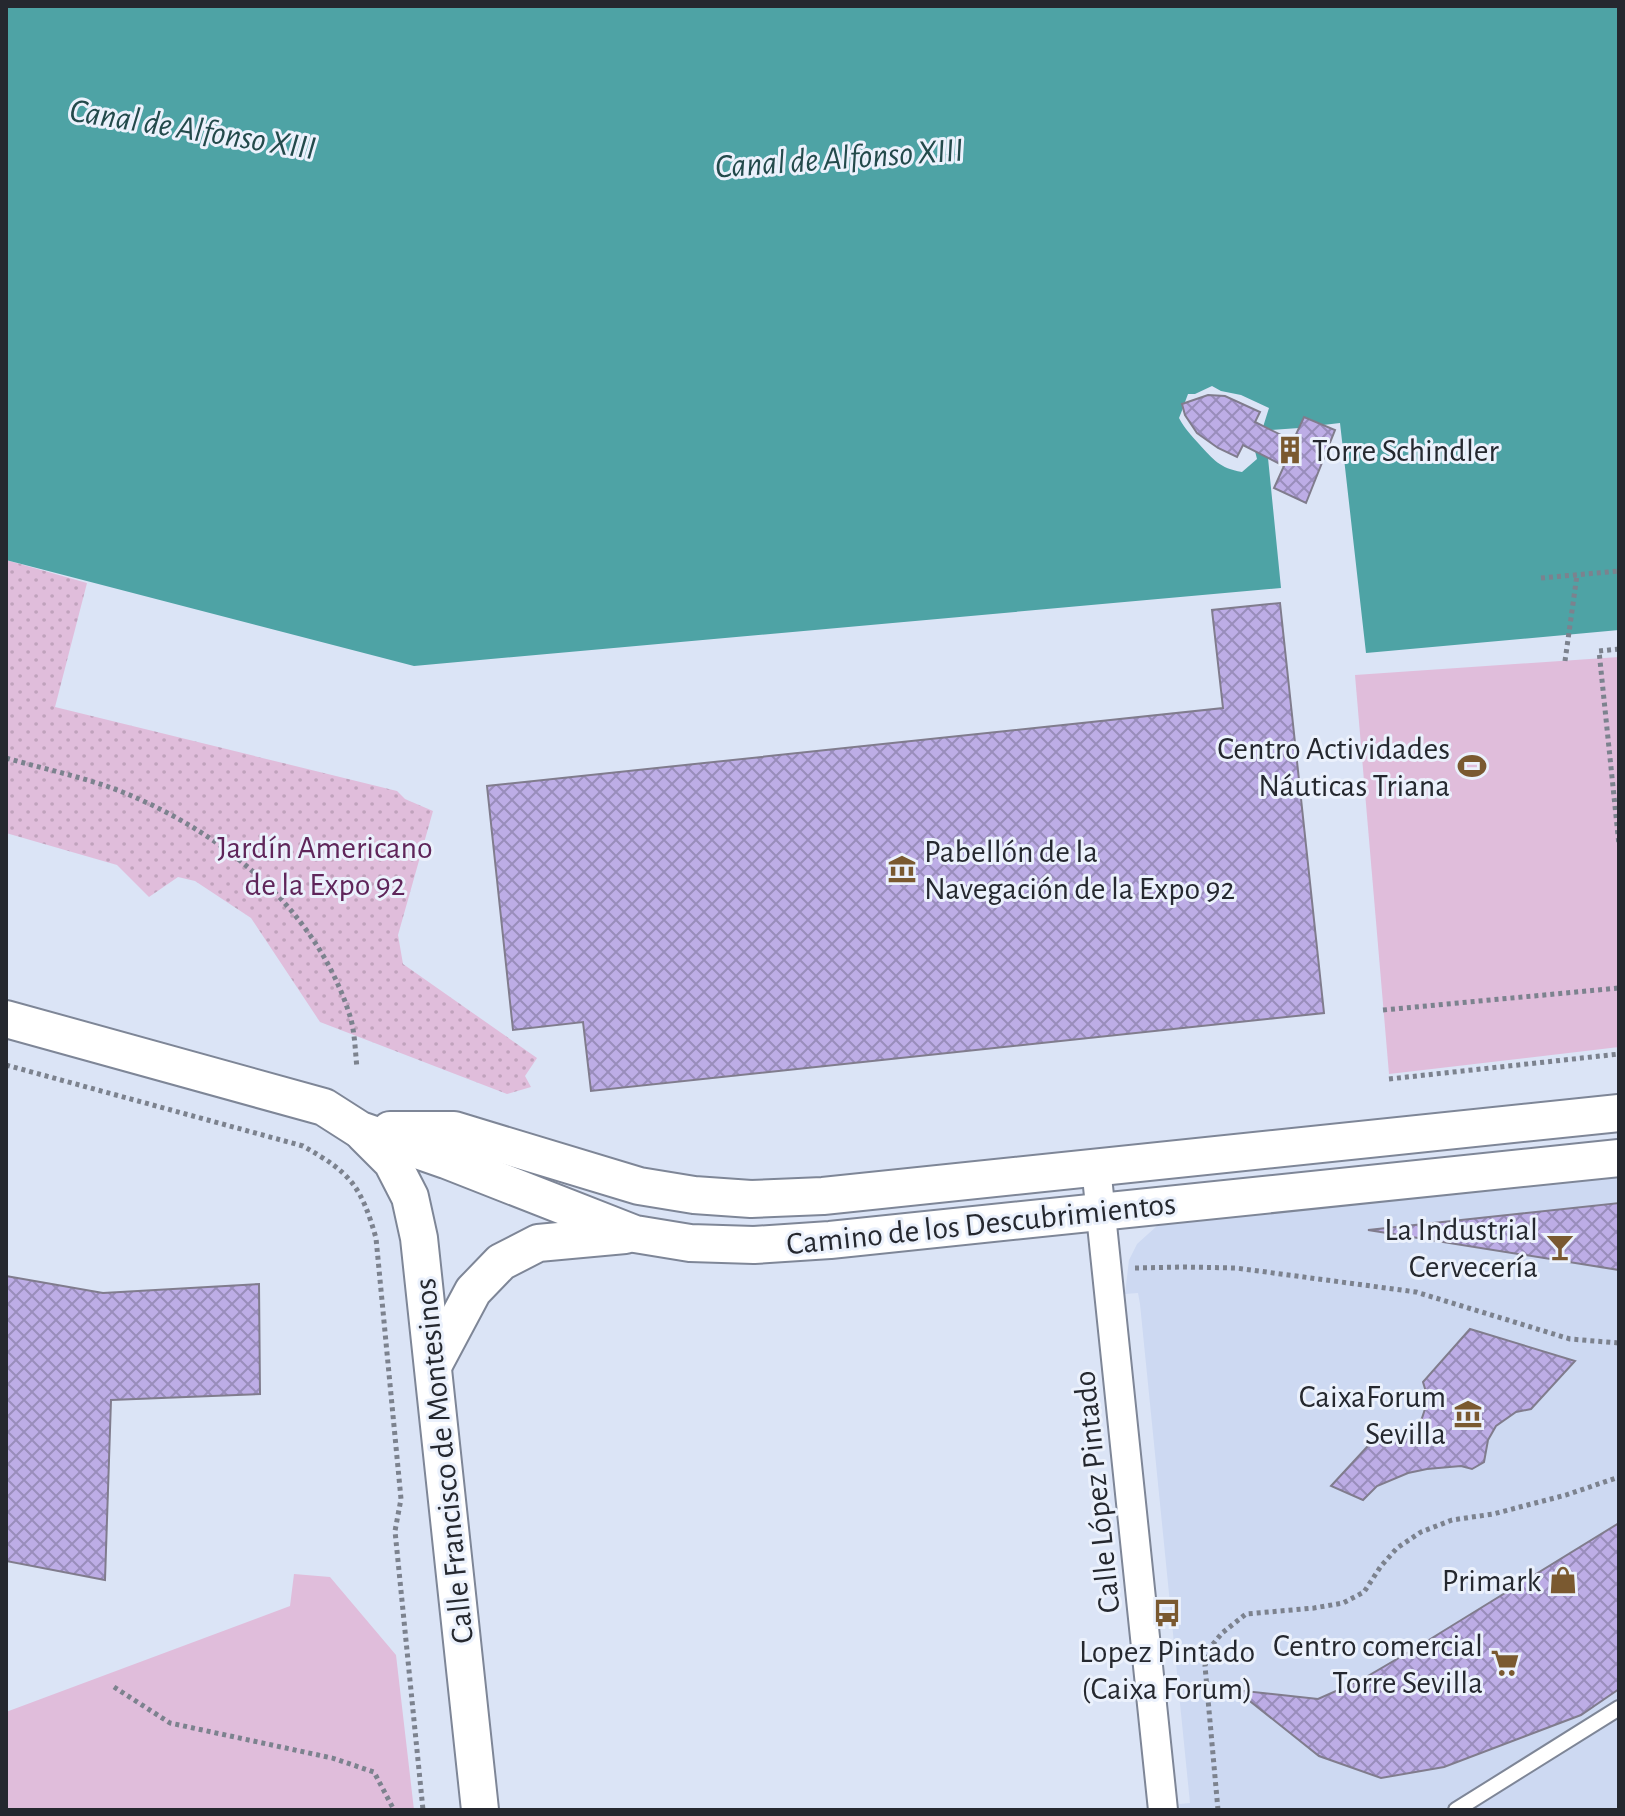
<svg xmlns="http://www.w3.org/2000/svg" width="1625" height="1816" viewBox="0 0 1625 1816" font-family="'Alegreya Sans',sans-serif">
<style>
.built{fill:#cdd9f2}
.green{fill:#e0bddb}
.garden{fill:url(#garden-dots)}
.water{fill:#4ea3a5}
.building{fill:url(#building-cross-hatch);stroke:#807c8d;stroke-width:2}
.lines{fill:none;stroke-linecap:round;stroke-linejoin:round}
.service-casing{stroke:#7e8697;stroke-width:18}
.minor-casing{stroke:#7e8697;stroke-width:32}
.tertiary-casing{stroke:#7e8697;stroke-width:40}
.path{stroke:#7c828e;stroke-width:5;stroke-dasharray:4 4;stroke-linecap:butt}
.service{stroke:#fff;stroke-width:14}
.minor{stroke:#fff;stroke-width:28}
.tertiary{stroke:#fff;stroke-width:36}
.labels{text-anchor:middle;stroke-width:6;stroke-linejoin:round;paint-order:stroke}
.poi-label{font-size:32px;fill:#25282f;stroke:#ebf1fc;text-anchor:end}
.park-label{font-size:32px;fill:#5f255a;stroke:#ebf1fc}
.street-label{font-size:32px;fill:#25282f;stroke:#ebf1fc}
.water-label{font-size:34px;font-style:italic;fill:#234a4b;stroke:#ebf1fc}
</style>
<defs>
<pattern id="garden-dots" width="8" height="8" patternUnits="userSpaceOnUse" patternTransform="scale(2)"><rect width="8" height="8" fill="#e0bddb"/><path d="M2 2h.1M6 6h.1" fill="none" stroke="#c0a2bc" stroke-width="1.8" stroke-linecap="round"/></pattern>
<pattern id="building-cross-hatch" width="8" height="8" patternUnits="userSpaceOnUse" patternTransform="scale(2)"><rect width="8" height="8" fill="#bdade6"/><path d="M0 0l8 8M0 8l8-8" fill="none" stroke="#998dbb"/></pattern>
</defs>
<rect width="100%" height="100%" fill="#dbe4f6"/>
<!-- built -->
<polygon class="built" points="1619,1174 1619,1810 1180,1810 1179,1804 1190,1803 1140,1304 1138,1293 1125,1294 1129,1260 1137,1244 1158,1225 1175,1220"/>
<!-- green -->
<g class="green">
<polygon points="1619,657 1619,1047 1389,1074 1355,675"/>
<polygon points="294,1574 330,1577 396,1655 414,1810 6,1810 6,1712 290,1606"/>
</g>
<!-- garden -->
<polygon class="garden" points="6,560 87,583 55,707 397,791 405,799 433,811 398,935 403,964 537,1058 525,1076 531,1087 507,1094 320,1022 251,918 195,881 178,877 149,897 117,865 6,833"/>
<!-- water -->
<path class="water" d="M6 6H1619V630L1366 653 1340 423 1323 425 1305 417 1299 428 1271 430 1263 427 1269 408 1241 395 1221 391 1212 386 1195 394H1188L1185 402 1182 404 1183 408 1179 418C1185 429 1191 435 1199 444 1214 460 1219 468 1242 472L1257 459 1255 451 1268 458 1281 588 414 666 6 560Z"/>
<!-- building -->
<g class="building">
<polygon points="1208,395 1225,396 1260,412 1255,422 1293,441 1304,417 1335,430 1306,503 1274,488 1284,466 1243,445 1237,457 1218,448 1197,433 1185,415 1182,404"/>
<polygon points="1280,603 1324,1013 591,1091 583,1022 513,1030 487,786 1223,708 1212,610"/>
<polygon points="1619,1203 1619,1270 1368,1230"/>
<polygon points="6,1276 103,1293 259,1284 260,1394 111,1400 105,1580 6,1561"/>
<polygon points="1470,1329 1575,1361 1531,1409 1516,1412 1496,1426 1488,1440 1484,1462 1472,1469 1461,1466 1427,1469 1408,1473 1377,1486 1363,1500 1331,1486 1377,1436 1390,1438 1414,1430 1422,1418 1426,1406 1426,1392 1423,1382"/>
<polygon points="1619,1523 1619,1689 1581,1715 1444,1767 1381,1778 1319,1756 1236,1690 1318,1699 1361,1680 1419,1646"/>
</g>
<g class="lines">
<defs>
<polyline id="service" points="1456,1810 1619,1708"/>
<polyline id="minor" points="1096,1167 1163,1810"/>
<g id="tertiary">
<polyline points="6,1019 324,1107 360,1130 446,1160 635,1234 690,1243 754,1245 830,1240 1619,1158"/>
<polyline points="390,1130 454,1130 639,1186 694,1195 751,1199 823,1196 1619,1113"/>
<polyline points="364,1134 392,1162 410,1197 419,1238 480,1810"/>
<polyline points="433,1366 473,1291 501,1262 538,1243 625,1235"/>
</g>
</defs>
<!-- service casing -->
<use href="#service" class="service-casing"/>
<!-- minor casing -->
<use href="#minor" class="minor-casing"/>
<!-- tertiary casing -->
<use href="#tertiary" class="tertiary-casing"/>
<!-- path -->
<g class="path">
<polyline points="1541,578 1619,571"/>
<polyline points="1619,649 1599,651 1619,845"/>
<polyline points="1565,661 1577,575"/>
<path d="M6 758C41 768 78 776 112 788 216 827 314 905 349 1013 355 1030 355 1050 357 1068"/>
<polyline points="1383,1010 1619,988"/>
<path d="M6 1065 303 1146C351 1173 361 1186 376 1238L401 1499 395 1531 423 1810"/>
<polyline points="1389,1079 1619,1054"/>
<polyline points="1135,1268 1184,1267 1236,1268 1416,1292 1570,1339 1619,1343"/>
<polyline points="114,1687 170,1723 332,1758 374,1772 394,1810"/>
<polyline points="1218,1810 1205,1666 1209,1649 1222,1633 1246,1614 1314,1608 1343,1603 1364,1592 1381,1566 1397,1548 1421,1532 1452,1520 1493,1514 1566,1495 1619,1477"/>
</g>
<!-- service -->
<use href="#service" class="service"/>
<!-- minor -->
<use href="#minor" class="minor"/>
<!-- tertiary -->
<use href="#tertiary" class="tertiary"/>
</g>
<!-- icons -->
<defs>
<symbol id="building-bare" viewBox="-9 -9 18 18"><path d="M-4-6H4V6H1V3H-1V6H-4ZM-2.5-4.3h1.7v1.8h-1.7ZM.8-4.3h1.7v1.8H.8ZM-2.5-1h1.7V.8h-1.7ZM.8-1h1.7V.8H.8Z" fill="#7a5930" stroke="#ebf1fc" stroke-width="2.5" paint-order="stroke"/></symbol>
<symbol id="stadium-bare" viewBox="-9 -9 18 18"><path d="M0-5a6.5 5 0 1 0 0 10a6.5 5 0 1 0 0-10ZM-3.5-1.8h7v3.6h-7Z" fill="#7a5930" stroke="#ebf1fc" stroke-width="2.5" paint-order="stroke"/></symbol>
<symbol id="museum-bare" viewBox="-9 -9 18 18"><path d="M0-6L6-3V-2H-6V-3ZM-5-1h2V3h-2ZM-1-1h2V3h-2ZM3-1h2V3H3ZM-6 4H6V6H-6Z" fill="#7a5930" stroke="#ebf1fc" stroke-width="2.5" paint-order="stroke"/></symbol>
<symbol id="bar-bare" viewBox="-9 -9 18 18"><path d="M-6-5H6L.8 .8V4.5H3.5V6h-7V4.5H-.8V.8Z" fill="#7a5930" stroke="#ebf1fc" stroke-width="2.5" paint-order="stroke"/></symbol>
<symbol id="shop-bare" viewBox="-9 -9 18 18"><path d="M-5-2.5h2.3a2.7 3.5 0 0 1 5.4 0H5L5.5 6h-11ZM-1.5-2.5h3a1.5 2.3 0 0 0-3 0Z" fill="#7a5930" stroke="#ebf1fc" stroke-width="2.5" paint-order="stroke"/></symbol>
<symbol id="bus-bare" viewBox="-9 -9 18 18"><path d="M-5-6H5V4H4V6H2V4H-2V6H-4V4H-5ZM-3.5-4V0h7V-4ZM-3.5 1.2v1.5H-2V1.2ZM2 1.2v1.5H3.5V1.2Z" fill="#7a5930" stroke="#ebf1fc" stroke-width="2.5" paint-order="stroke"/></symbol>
<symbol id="supermarket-bare" viewBox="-9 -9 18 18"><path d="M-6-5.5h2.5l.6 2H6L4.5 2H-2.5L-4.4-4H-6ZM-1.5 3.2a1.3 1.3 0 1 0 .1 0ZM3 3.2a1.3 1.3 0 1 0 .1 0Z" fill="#7a5930" stroke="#ebf1fc" stroke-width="2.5" paint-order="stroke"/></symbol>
</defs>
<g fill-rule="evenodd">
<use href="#building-bare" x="1270" y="430" width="40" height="40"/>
<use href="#stadium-bare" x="1452" y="746" width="40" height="40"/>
<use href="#museum-bare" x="882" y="849" width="40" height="40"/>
<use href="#bar-bare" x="1540" y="1227" width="40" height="40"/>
<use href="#museum-bare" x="1448" y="1394" width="40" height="40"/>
<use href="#shop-bare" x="1543" y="1560" width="40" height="40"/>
<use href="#bus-bare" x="1147" y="1593" width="40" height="40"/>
<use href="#supermarket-bare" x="1485" y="1643" width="40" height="40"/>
</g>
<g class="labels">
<!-- poi labels -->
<g class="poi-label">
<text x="1312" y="461" text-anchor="start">Torre Schindler</text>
<text x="1450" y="759">Centro Actividades<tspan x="1450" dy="37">Náuticas Triana</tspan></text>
<text x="924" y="862" text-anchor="start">Pabellón de la<tspan x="924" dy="37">Navegación de la Expo 92</tspan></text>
<text x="1538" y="1240">La Industrial<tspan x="1538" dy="37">Cervecería</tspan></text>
<text x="1446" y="1407">CaixaForum<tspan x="1446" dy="37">Sevilla</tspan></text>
<text x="1541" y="1591">Primark</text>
<text x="1483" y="1656">Centro comercial<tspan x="1483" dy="37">Torre Sevilla</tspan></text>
<text x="1167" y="1662" text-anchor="middle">Lopez Pintado<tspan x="1167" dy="37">(Caixa Forum)</tspan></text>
</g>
<!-- park labels -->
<g class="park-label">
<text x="325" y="858">Jardín Americano<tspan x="325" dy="37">de la Expo 92</tspan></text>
</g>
<!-- street labels -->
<g class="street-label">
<text transform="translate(981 1223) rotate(-6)" y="11">Camino de los Descubrimientos</text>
<text transform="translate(443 1461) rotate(-96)" y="11">Calle Francisco de Montesinos</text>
<text transform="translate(1096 1492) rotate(-96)" y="11">Calle López Pintado</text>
</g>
<!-- water labels -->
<g class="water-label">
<text transform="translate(193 128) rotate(9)" y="12">Canal de Alfonso XIII</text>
<text transform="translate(839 157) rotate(-4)" y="12">Canal de Alfonso XIII</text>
</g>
</g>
<!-- border -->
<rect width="1625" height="1816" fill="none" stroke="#25282f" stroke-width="16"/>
</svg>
